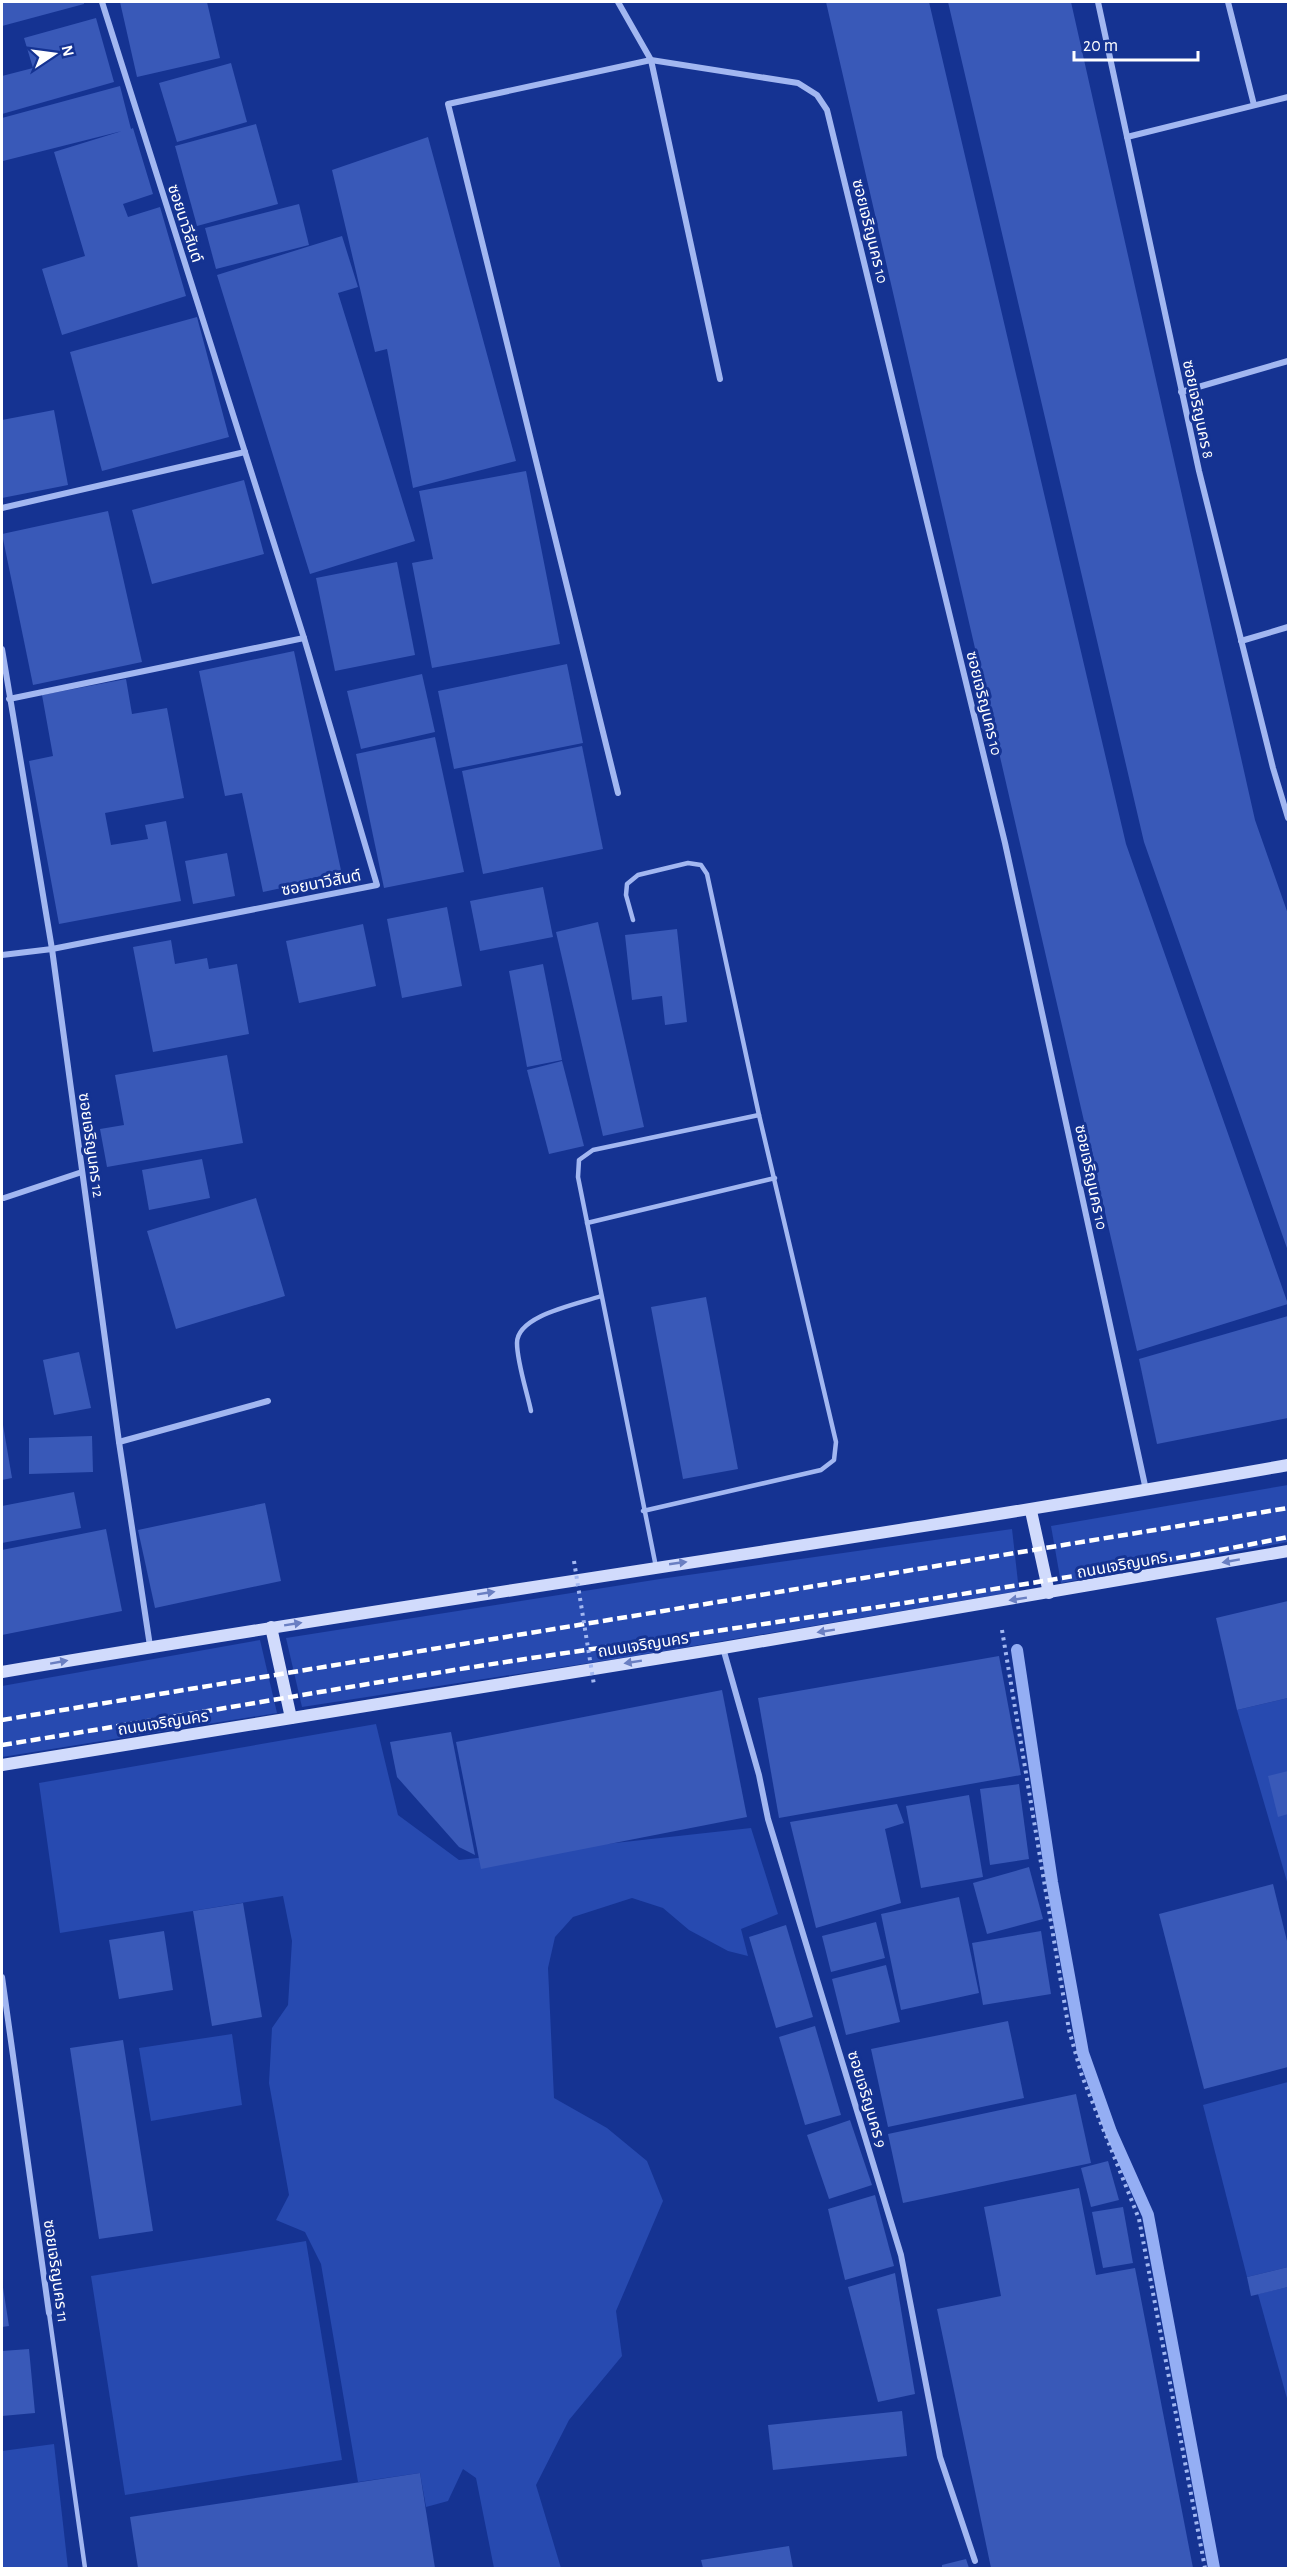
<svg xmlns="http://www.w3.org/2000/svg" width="1290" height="2570" viewBox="0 0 1290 2570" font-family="'Alegreya Sans','Noto Sans Thai',sans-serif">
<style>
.green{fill:#274ab0}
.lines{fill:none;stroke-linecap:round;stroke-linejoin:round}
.stream{stroke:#94aef4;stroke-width:12}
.building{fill:#3959b8}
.path{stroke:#a2b7f1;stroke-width:4;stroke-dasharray:3 4.5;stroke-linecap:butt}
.service{stroke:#a2b7f1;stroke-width:4.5}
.minor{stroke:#a2b7f1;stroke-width:6}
.secondary{stroke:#d1dbfc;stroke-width:12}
.rail{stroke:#fff;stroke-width:4.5;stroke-dasharray:10 4.5;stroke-linecap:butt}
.path-bridge{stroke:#a2b7f1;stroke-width:4;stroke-dasharray:3 4.5;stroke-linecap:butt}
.oneway{fill:#6a7fc2}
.labels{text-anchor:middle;stroke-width:6;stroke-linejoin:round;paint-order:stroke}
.street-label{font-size:16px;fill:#fff;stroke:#153392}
</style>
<rect width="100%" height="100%" fill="#153392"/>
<!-- green -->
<g class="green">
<polygon points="1288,1485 1288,1542 1061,1583 1051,1526"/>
<polygon points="1012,1529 1019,1591 628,1657 302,1707 286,1638 660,1579"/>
<polygon points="260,1640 277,1713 2,1757 2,1686"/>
<polygon points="1288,1698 1288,1885 1237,1710"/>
<polygon points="376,1724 398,1815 459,1860 751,1828 778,1914 741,1929 748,1956 728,1951 689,1930 663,1908 632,1898 573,1917 555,1937 548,1968 554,2098 607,2128 647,2161 663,2201 616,2311 622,2356 569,2420 536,2485 561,2568 494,2568 476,2478 463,2469 448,2501 426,2507 420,2473 358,2482 321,2264 305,2232 276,2220 289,2195 269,2083 272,2028 288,2005 292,1941 283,1896 60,1933 39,1783"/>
<polygon points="232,2034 242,2105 151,2121 139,2048"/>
<polygon points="1288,2082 1288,2267 1247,2277 1203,2105"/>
<polygon points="306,2241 342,2460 125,2495 91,2276"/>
<polygon points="1288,2287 1288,2402 1258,2294"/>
<polygon points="54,2444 68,2568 2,2568 2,2451"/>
</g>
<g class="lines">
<!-- stream -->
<polyline class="stream" points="1017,1650 1052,1882 1083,2053 1111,2132 1148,2215 1214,2568"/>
</g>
<!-- building -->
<g class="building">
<polygon points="2,2 84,2 84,4 2,26"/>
<polygon points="120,2 207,2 220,58 137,77"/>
<polygon points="826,2 929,2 1126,844 1288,1304 1137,1351"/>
<polygon points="948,2 1071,2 1255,820 1288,914 1288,1251 1144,842"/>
<polygon points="96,18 114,82 2,114 2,76 33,68 24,38"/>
<polygon points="231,63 247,122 177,142 159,83"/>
<polygon points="120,86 131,129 133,128 153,194 123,204 128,217 160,207 186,296 62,335 42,269 85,256 54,152 122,131 3,161 2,118"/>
<polygon points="256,124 278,204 197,226 175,146"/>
<polygon points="428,137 516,461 413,488 387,349 375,352 332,170"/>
<polygon points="299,204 309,245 216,269 205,228"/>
<polygon points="342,236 358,287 338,293 415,541 310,574 217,275"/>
<polygon points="197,317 229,437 102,471 70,352"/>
<polygon points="54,410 68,485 2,498 2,420"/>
<polygon points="526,471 560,644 432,668 412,563 433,559 419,491"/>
<polygon points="244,480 264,554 152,584 132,510"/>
<polygon points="108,511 142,662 33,685 2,534"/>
<polygon points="397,562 415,655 335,671 316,578"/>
<polygon points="294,651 342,875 263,892 242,793 225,796 199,671"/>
<polygon points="567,664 583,743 454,769 438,691"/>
<polygon points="422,674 435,732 361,749 347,691"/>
<polygon points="126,679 132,714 167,708 184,798 105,813 111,845 148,839 145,825 166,821 181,901 59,924 29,761 53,756 42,695"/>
<polygon points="435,737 464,872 384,888 356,754"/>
<polygon points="582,746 603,849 483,874 462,771"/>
<polygon points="227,853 235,896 193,904 185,861"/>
<polygon points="543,887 553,937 480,951 470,901"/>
<polygon points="447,907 462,986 402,998 387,919"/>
<polygon points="598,922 644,1127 603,1136 556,932"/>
<polygon points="363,924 376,986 299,1003 286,941"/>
<polygon points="677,929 687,1022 665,1025 662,996 632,1000 625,935"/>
<polygon points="171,940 175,964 207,958 209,969 237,964 249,1034 153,1052 133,947"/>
<polygon points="543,964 562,1060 527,1067 509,971"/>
<polygon points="227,1055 243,1143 107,1167 100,1129 124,1125 115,1075"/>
<polygon points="562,1061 584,1146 549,1154 527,1070"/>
<polygon points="202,1159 210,1198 149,1210 142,1170"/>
<polygon points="256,1198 285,1296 176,1329 147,1231"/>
<polygon points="706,1297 738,1469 683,1479 651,1307"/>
<polygon points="1288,1316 1288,1418 1157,1444 1139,1359"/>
<polygon points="79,1352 91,1408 54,1415 43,1360"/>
<polygon points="3,1425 12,1478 2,1480 2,1426"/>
<polygon points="92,1436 93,1472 29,1474 29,1438"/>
<polygon points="74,1492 81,1528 2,1543 2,1506"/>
<polygon points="265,1503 281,1581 155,1608 138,1530"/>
<polygon points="106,1529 122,1611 2,1635 2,1550"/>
<polygon points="1288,1601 1288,1698 1237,1710 1216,1618"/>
<polygon points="999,1656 1021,1775 779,1818 758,1698"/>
<polygon points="722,1690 747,1817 481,1869 456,1742"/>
<polygon points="451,1732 475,1855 459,1847 397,1777 390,1742"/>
<polygon points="1288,1771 1288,1814 1278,1817 1268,1776"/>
<polygon points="1019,1784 1029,1859 990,1865 980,1789"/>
<polygon points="969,1795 983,1877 921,1888 906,1806"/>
<polygon points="897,1804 904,1823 885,1829 901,1903 816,1928 790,1822"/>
<polygon points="1029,1867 1043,1919 987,1934 973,1883"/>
<polygon points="1273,1884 1288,1945 1288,2067 1204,2089 1159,1914"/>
<polygon points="959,1897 979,1993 901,2010 881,1914"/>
<polygon points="243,1903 262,2017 212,2026 193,1911"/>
<polygon points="876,1922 885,1958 831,1972 822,1936"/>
<polygon points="786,1925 813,2017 776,2028 749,1937"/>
<polygon points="164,1931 173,1990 119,1999 109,1940"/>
<polygon points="1041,1931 1051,1994 983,2005 972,1943"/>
<polygon points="886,1965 900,2022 846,2035 832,1979"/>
<polygon points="1008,2021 1024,2098 888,2127 871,2049"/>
<polygon points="815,2026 841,2115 805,2125 779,2037"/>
<polygon points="123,2040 153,2231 99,2239 70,2048"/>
<polygon points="1076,2094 1091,2163 903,2203 888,2134"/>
<polygon points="850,2120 872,2185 829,2199 807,2135"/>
<polygon points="1108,2161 1119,2200 1091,2207 1081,2168"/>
<polygon points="1079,2188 1096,2275 1135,2268 1193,2568 991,2568 937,2309 1001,2296 984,2207"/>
<polygon points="875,2195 894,2266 845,2280 828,2209"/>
<polygon points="1123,2207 1133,2263 1103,2268 1092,2212"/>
<polygon points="1288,2267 1288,2287 1251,2296 1247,2277"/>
<polygon points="895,2273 915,2394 878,2402 848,2287"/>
<polygon points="2,2281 9,2326 2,2327"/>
<polygon points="29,2349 35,2413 2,2416 2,2351"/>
<polygon points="902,2411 907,2456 773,2470 768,2425"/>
<polygon points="420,2473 435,2568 138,2568 130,2517"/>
<polygon points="789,2546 793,2568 703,2568 701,2560"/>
<polygon points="966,2559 969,2568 942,2568 942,2565"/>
</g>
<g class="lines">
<!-- path -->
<polyline class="path" points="1002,1630 1069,2030 1082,2076 1139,2219 1205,2568"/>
<!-- service -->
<g class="service">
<polyline points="633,920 626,895 627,884 638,875 688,863 701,865 707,874 759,1115 836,1442 834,1460 821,1470 643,1511"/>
<polyline points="587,1223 775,1178"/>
<path d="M531 1411C527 1392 517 1362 517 1343 517 1315 579 1304 601 1296"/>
<polyline points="656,1567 578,1177 579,1160 593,1150 759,1115"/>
<polyline points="49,2313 85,2568"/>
</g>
<!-- minor -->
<g class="minor">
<polyline points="618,2 651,60 798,83 817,95 827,110 1005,843 1146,1490"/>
<polyline points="1098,2 1199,471 1273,768 1288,818"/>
<polyline points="1228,2 1254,105"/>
<polyline points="1127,137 1288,97"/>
<polyline points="1181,392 1288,361"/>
<polyline points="2,508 245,452"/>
<polyline points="1241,641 1288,627"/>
<polyline points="2,649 52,949 119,1442 150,1646"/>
<polyline points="9,699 304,638"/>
<polyline points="618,793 448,104 651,60 720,379"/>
<polyline points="2,955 52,949 377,885 304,638 102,2"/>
<polyline points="4,1198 82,1172"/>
<polyline points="119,1442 268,1401"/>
<polyline points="723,1648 759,1775 768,1819 901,2255 940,2457 975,2561"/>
<polyline points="2,1977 49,2313"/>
</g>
<!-- secondary -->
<g class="secondary">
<polyline points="1031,1511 1049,1593"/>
<polyline points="271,1627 291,1718"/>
<path d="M2 1672C430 1599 861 1541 1288 1465"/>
<polyline points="2,1765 723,1648 1288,1551"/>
</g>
<!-- rail -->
<g class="rail">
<polyline points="2,1720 1288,1508"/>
<path d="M2 1745C172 1718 342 1687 512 1661 771 1622 1032 1588 1288 1537"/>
</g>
<!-- path-bridge -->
<polyline class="path-bridge" points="574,1561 594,1685"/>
</g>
<!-- one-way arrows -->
<defs><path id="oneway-solid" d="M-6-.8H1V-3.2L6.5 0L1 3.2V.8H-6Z" transform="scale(1.5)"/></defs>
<g class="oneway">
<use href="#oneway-solid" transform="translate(1231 1561) rotate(170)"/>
<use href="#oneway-solid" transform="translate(678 1563) rotate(-8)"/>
<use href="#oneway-solid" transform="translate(486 1593) rotate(-9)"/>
<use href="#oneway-solid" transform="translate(1018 1599) rotate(171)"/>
<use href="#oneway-solid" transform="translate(293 1624) rotate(-9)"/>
<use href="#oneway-solid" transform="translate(826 1631) rotate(171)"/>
<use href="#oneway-solid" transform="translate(59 1662) rotate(-10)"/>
<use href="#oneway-solid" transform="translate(633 1662) rotate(171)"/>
</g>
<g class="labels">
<!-- street labels -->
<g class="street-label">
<text transform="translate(186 223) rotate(72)" y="6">ซอยนาวีสันต์</text>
<text transform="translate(871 231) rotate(76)" y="6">ซอยเจริญนคร 10</text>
<text transform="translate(1199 409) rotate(78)" y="6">ซอยเจริญนคร 8</text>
<text transform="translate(985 703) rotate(76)" y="6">ซอยเจริญนคร 10</text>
<text transform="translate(321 882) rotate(-11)" y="6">ซอยนาวีสันต์</text>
<text transform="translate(92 1145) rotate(82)" y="6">ซอยเจริญนคร 12</text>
<text transform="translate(1092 1177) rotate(78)" y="6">ซอยเจริญนคร 10</text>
<text transform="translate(1122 1564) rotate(-10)" y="6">ถนนเจริญนคร</text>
<text transform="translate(643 1644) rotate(-9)" y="6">ถนนเจริญนคร</text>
<text transform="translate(163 1722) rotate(-9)" y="6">ถนนเจริญนคร</text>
<text transform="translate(868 2099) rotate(73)" y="6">ซอยเจริญนคร 9</text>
<text transform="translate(57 2271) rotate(82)" y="6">ซอยเจริญนคร 11</text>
</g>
</g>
<!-- border -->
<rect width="1290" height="2570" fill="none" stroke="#ffffff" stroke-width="6"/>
<!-- north arrow -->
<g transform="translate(54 54) rotate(77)" stroke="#153392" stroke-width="4.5" paint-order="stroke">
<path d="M0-4.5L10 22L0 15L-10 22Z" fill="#ffffff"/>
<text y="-9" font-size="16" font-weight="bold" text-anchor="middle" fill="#ffffff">N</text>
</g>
<!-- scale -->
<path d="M1074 51v9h124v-9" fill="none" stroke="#ffffff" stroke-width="3"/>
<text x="1083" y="51" font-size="18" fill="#ffffff" stroke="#153392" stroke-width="4.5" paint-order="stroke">20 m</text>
</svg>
